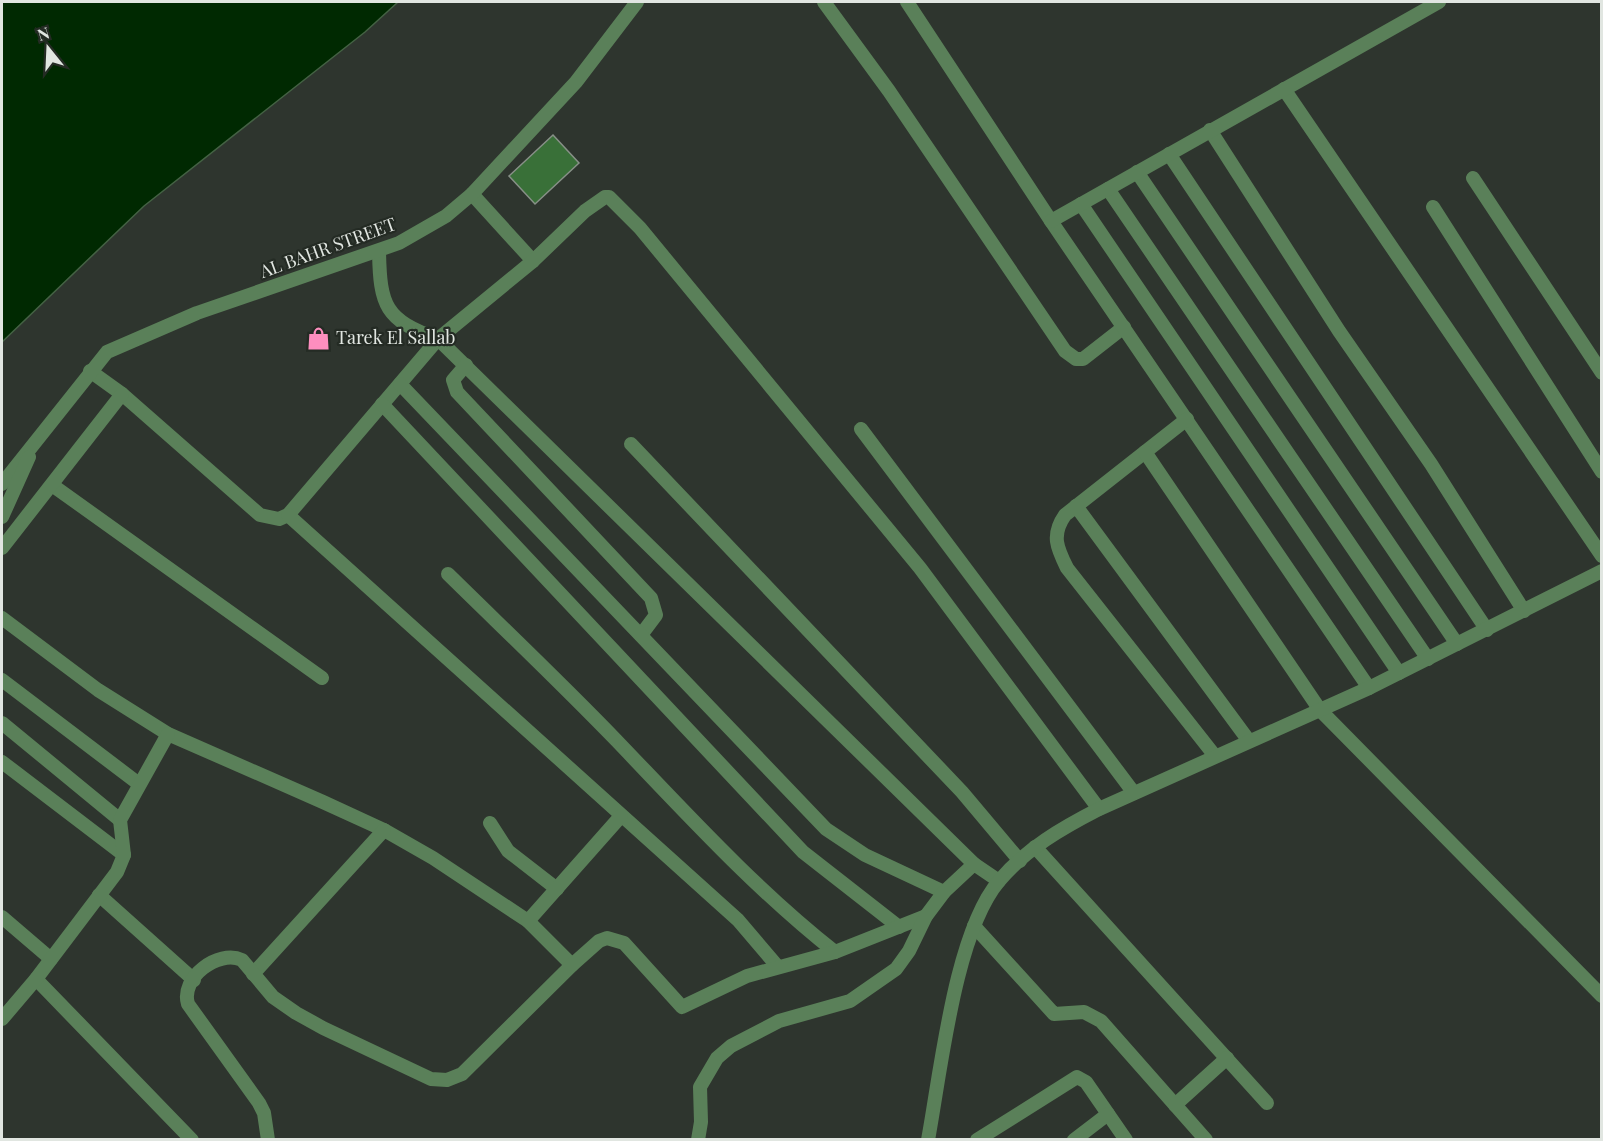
<svg xmlns="http://www.w3.org/2000/svg" width="1603" height="1141" viewBox="0 0 1603 1141" font-family="'Playfair Display',serif">
<style>
.water{fill:#002901;stroke:#446244;stroke-width:1.5}
.building{fill:#397038;stroke:#879087;stroke-width:1.5}
.lines{fill:none;stroke-linecap:round;stroke-linejoin:round}
.minor{stroke:#5a8059;stroke-width:14}
.labels{text-anchor:middle;stroke-width:4.5;stroke-linejoin:round;paint-order:stroke}
.street-label{font-size:18px;fill:#e1e6e1;stroke:#242b24}
.poi-label{font-size:18px;fill:#e1e6e1;stroke:#242b24;text-anchor:start}
</style>
<rect width="100%" height="100%" fill="#2e352e"/>
<!-- water -->
<polygon class="water" points="2,2 398,2 365,32 144,206 2,342"/>
<!-- building -->
<polygon class="building" points="553,135 579,163 535,204 509,176"/>
<g class="lines">
<!-- minor -->
<g class="minor">
<polyline points="824,2 889,91 1065,351 1076,359 1083,359 1124,327"/>
<polyline points="907,2 1051,221 1369,688"/>
<polyline points="1284,89 1602,556"/>
<polyline points="1210,130 1339,331 1431,464 1524,611"/>
<polyline points="1169,154 1487,630"/>
<polyline points="1137,172 1457,644"/>
<polyline points="1473,178 1602,373"/>
<polyline points="1108,189 1428,659"/>
<polyline points="472,194 533,261"/>
<polyline points="1081,204 1399,673"/>
<polyline points="1433,207 1602,472"/>
<polyline points="1051,221 1439,2"/>
<path d="M379 251C380 306 385 320 438 339L974 864"/>
<polyline points="466,365 453,380 457,392 651,598 656,615 641,635"/>
<polyline points="90,371 122,394 260,515 279,519 288,515 438,339 533,261 585,211 605,197 609,197 640,228 920,568 1099,809"/>
<polyline points="400,384 826,829 865,855 944,892"/>
<polyline points="382,404 803,852 899,927"/>
<path d="M1187 419 1065 515C1051 535 1057 548 1067 568L1215 756"/>
<polyline points="861,429 1134,793"/>
<polyline points="631,444 962,792 1020,861"/>
<polyline points="1145,452 1320,710 1602,996"/>
<polyline points="2,484 107,352 197,313 399,243 446,216 472,194 576,82 637,2"/>
<polyline points="52,485 322,678"/>
<polyline points="1076,506 1249,741"/>
<polyline points="288,515 738,920 778,967"/>
<polyline points="2,517 29,457"/>
<polyline points="2,548 122,394"/>
<path d="M448 574C504 629 561 683 616 740 686 813 755 889 835 952"/>
<polyline points="2,618 98,690 168,734 323,802 384,830 433,858 528,921 572,965"/>
<polyline points="2,680 139,784"/>
<polyline points="2,723 120,820"/>
<polyline points="2,762 124,855"/>
<polyline points="490,823 508,851 557,889"/>
<polyline points="1035,847 1267,1103"/>
<polyline points="99,895 194,980"/>
<polyline points="2,917 51,959"/>
<polyline points="528,921 621,816"/>
<polyline points="974,926 1054,1014 1084,1012 1101,1021 1206,1140"/>
<polyline points="253,974 384,830"/>
<polyline points="36,979 192,1140"/>
<polyline points="2,1019 36,979 117,872 124,855 120,820 168,734"/>
<polyline points="1175,1105 1227,1058"/>
<path d="M268 1140 264 1113 259 1103 188 1004C180 978 218 949 242 960L273 997 296 1013 323 1028 431 1079 447 1080 462 1074 572 965 599 941 607 938 624 943 682 1007 747 976 835 952 926 916"/>
<polyline points="698,1140 701,1122 700,1087 717,1058 731,1046 779,1021 850,1001 896,969 909,951 926,916 944,892 974,864 999,881"/>
<path d="M928 1140C941 1070 955 933 999 881 1027 848 1062 828 1099 809L1369 688 1602 571"/>
<polyline points="977,1140 1077,1077 1086,1082 1126,1140"/>
<polyline points="1074,1140 1108,1114"/>
</g>
</g>
<!-- icons -->
<defs>
<symbol id="shop-bare" viewBox="-9 -9 18 18"><path d="M-5-2.5h2.3a2.7 3.5 0 0 1 5.4 0H5L5.5 6h-11ZM-1.5-2.5h3a1.5 2.3 0 0 0-3 0Z" fill="#fd8ebe" stroke="#242b24" stroke-width="2.5" paint-order="stroke"/></symbol>
</defs>
<g fill-rule="evenodd">
<use href="#shop-bare" x="302" y="322" width="33" height="33"/>
</g>
<g class="labels">
<!-- street labels -->
<g class="street-label">
<text transform="translate(328 248) rotate(-20)" y="6">AL BAHR STREET</text>
</g>
<!-- poi labels -->
<g class="poi-label">
<text x="336" y="344">Tarek El Sallab</text>
</g>
</g>
<!-- border -->
<rect width="1603" height="1141" fill="none" stroke="#e1e6e1" stroke-width="6"/>
<!-- north arrow -->
<g transform="translate(48 48) rotate(342)" stroke="#242b24" stroke-width="4.5" paint-order="stroke">
<path d="M0-4.5L10 22L0 15L-10 22Z" fill="#e1e6e1"/>
<text y="-9" font-size="16" font-weight="bold" text-anchor="middle" fill="#e1e6e1">N</text>
</g>
</svg>
